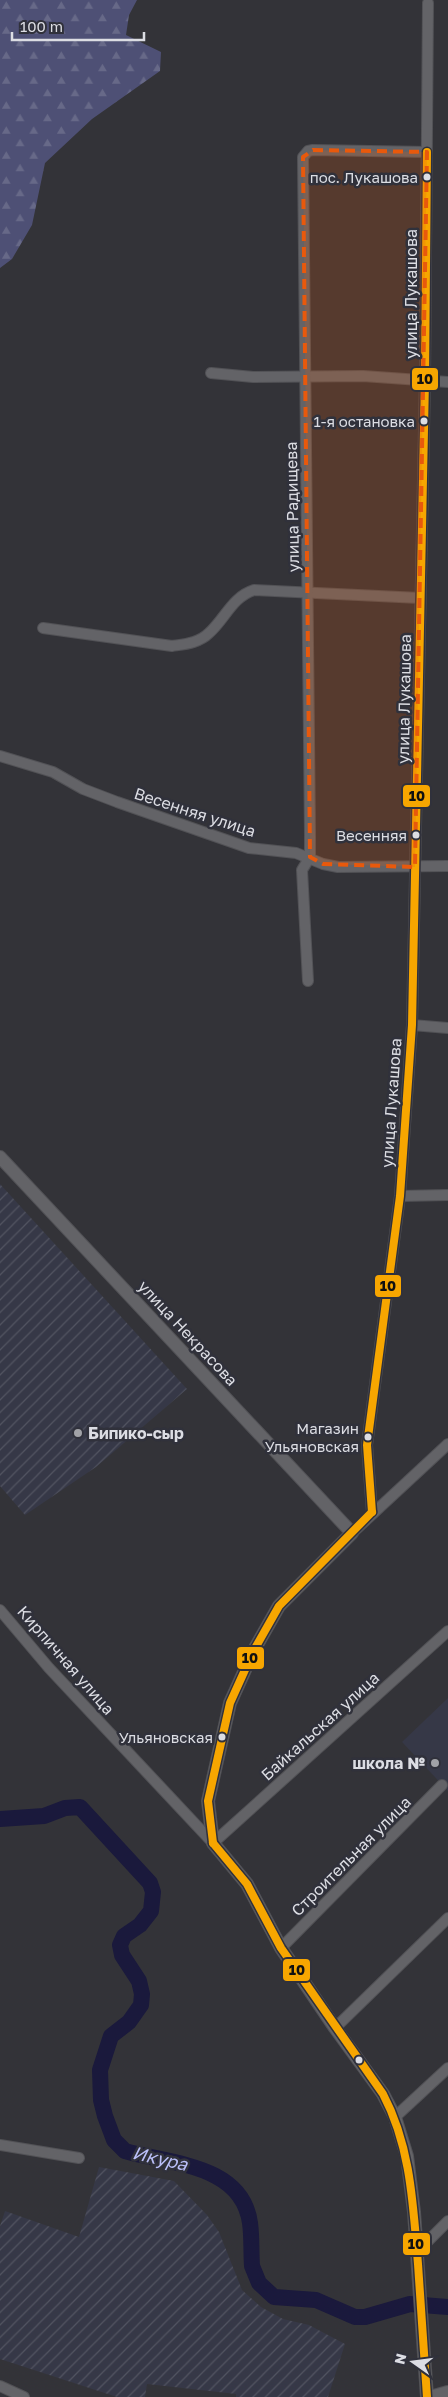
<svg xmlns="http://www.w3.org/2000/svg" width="448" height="2397" viewBox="0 0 448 2397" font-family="'Golos Text',sans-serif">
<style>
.built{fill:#363847}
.industrial{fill:url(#industrial-furrows)}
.forest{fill:url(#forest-firs)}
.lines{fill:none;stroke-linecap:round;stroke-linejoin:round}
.river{stroke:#1a193c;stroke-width:16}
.minor-casing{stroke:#525256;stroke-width:12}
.tertiary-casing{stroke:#525256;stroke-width:14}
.secondary-casing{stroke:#525256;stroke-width:16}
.minor{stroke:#636367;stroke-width:10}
.tertiary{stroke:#636367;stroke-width:12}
.secondary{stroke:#636367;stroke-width:14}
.bus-1-casing{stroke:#30313b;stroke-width:11}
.bus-1{stroke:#f7a600;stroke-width:8}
.marked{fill:#e8590c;fill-opacity:0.2;stroke:#e8590c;stroke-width:4;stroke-dasharray:10 6;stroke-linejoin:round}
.bus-dot{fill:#dcdde3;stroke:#30313b;stroke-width:2}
.poi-dot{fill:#a1a2a7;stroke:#30313b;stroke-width:2}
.labels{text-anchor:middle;stroke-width:5;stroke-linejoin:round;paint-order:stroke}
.bus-label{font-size:15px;fill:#dcdde3;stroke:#30313b;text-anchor:end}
.street-label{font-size:16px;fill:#dcdde3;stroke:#30313b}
.poi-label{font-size:16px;font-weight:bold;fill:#dcdde3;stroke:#30313b;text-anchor:start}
.water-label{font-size:18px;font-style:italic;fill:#babff8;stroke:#30313b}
.line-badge{stroke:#30313b;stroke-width:2}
.pale-badge-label{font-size:14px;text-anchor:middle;font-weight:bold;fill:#111}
</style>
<defs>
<pattern id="industrial-furrows" width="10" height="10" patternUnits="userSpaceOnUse" patternTransform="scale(1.25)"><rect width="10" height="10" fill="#363847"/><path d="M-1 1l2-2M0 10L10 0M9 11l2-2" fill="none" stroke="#525461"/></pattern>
<pattern id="forest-firs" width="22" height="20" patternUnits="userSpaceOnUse" patternTransform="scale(1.25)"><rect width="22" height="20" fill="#4e5075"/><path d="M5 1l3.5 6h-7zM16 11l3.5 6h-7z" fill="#676988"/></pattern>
</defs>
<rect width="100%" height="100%" fill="#333338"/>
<!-- built -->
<polygon class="built" points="448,1698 448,1791 402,1742"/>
<!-- industrial -->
<g class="industrial">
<polygon points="0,1184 187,1389 96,1467 25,1515 0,1486"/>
<polygon points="99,2167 174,2181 207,2215 219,2232 242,2290 261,2307 283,2319 309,2325 345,2344 328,2397 236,2397 236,2394 147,2384 145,2397 117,2397 0,2359 0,2226 5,2211 79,2237"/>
</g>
<!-- forest -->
<polygon class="forest" points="0,0 137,0 129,15 126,35 161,52 160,71 92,119 45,163 32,225 12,259 0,268"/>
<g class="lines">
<!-- river -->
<path class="river" d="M0 1819 44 1816 65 1808 80 1807 150 1883 153 1892 151 1911 140 1925 124 1936 120 1945 122 1955 139 1981 142 1994 141 2005 129 2022 111 2036 100 2070 101 2100 105 2116 114 2140 125 2151C170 2164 242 2164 250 2223 252 2237 251 2252 252 2266L259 2283 274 2297 316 2300 355 2317H365L410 2304 448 2307"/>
<defs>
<g id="minor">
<polyline points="211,373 253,377 363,376 448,382"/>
<path d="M43 628 172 646C185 644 199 643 209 633 225 619 232 597 254 590L420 598"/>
<polyline points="0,756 53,772 83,789 117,802 249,848 296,853 323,864 338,867 448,866"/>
<polyline points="308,981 302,870 310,857 310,836 303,157 308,151 313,150 427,152"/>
<polyline points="412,1025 448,1028"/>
<polyline points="400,1196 448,1195"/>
<polyline points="372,1512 367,1445 400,1196 412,1025 425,380 428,3"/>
<polyline points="352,1533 448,1444"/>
<polyline points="0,1610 49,1668 213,1843 448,1631"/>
<polyline points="281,1948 442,1785"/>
<polyline points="335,2028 448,1918"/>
<polyline points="395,2117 448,2068"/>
<polyline points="0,2145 79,2158"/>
<polyline points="417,2252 448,2221"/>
<polyline points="0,2386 24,2397"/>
</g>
<polyline id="tertiary" points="0,1157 352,1533 279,1606 254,1650 230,1703 208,1801 213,1843 247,1884 281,1948 335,2028 383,2094 395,2117 407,2156 414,2212 427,2397"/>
<polyline id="secondary" points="434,2397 448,2393"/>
</defs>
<!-- minor casing -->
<use href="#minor" class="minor-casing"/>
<!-- tertiary casing -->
<use href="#tertiary" class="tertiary-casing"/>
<!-- secondary casing -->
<use href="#secondary" class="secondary-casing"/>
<!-- minor -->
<use href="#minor" class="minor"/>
<!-- tertiary -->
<use href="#tertiary" class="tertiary"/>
<!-- secondary -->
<use href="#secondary" class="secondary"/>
<defs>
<g id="bus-1">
<polyline points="372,1512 367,1445 400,1196 412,1025 425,380 427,152"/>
<path d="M213 1843 247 1884 281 1948 383 2094C411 2147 413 2205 418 2264 421 2308 424 2353 427 2397"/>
<polyline points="213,1843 208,1801 230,1703 254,1650 279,1606 372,1512"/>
</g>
</defs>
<!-- bus-1 casing -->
<use href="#bus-1" class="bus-1-casing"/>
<!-- bus-1 -->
<use href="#bus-1" class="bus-1"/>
</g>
<!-- marked area -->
<path class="marked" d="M313 150 427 152 415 867 323 864 310 857 303 157Z"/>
<!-- markers -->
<g class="bus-dot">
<circle cx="427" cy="177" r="4.5"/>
<circle cx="424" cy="421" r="4.5"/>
<circle cx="416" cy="835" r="4.5"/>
<circle cx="368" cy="1437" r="4.5"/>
<circle cx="222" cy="1737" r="4.5"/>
<circle cx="359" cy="2060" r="4.5"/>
</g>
<g class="poi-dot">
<circle cx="78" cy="1433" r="5"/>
<circle cx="435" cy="1763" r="5"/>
</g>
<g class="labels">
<!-- bus labels -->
<g class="bus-label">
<text x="418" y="183">пос. Лукашова</text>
<text x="415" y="427">1-я остановка</text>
<text x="407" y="841">Весенняя</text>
<text x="359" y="1434">Магазин<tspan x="359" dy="18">Ульяновская</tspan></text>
<text x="213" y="1743">Ульяновская</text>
</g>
<!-- street labels -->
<g class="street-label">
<text transform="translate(411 294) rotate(-90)" y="6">улица Лукашова</text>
<text transform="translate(292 507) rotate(-91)" y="6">улица Радищева</text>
<text transform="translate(404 699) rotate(-89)" y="6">улица Лукашова</text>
<text transform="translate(195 812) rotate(18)" y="6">Весенняя улица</text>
<text transform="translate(391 1103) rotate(-86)" y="6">улица Лукашова</text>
<text transform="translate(188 1333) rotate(47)" y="6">улица Некрасова</text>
<text transform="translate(66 1660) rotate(49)" y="6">Кирпичная улица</text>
<text transform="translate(320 1726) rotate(-42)" y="6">Байкальская улица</text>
<text transform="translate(351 1856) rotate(-45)" y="6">Строительная улица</text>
</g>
<!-- poi labels -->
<g class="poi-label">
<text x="88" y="1439">Бипико-сыр</text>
<text x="425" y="1769" text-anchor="end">школа №</text>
</g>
<!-- water labels -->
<g class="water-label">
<text transform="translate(160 2159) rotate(13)" y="6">Икура</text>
</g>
</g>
<g class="line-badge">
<rect x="411" y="367" width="28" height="24" rx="5" fill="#f7a600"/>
<rect x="402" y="784" width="29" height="24" rx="5" fill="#f7a600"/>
<rect x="374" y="1274" width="28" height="24" rx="5" fill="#f7a600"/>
<rect x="236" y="1646" width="29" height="24" rx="5" fill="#f7a600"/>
<rect x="282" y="1958" width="29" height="24" rx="5" fill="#f7a600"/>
<rect x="402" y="2232" width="29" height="24" rx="5" fill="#f7a600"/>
</g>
<g class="pale-badge-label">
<text x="425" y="384">10</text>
<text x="417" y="801">10</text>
<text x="388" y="1291">10</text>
<text x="250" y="1663">10</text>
<text x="297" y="1975">10</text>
<text x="416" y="2249">10</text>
</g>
<!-- north arrow -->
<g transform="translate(413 2362) rotate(284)" stroke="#30313b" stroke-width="4" paint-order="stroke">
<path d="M0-4L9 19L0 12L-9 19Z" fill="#dcdde3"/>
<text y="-8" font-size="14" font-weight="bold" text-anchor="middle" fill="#dcdde3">N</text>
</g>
<!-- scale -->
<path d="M12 32v8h132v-8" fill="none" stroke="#dcdde3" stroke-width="2.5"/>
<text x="20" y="32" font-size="15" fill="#dcdde3" stroke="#30313b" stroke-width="4" paint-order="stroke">100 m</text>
</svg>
